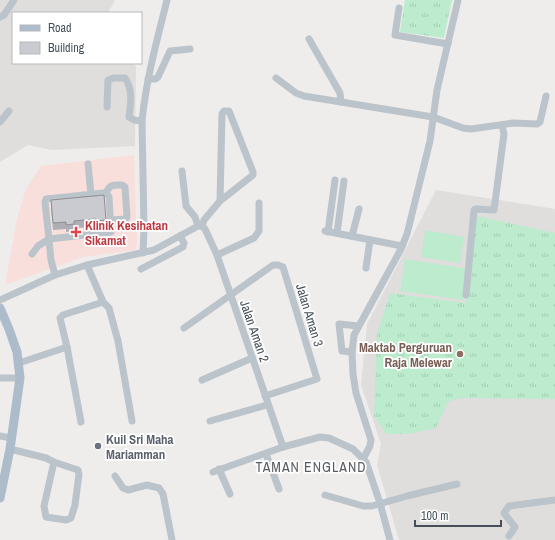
<svg xmlns="http://www.w3.org/2000/svg" width="555" height="540" viewBox="0 0 555 540" font-family="'Archivo Narrow',sans-serif">
<style>
.education{fill:#e0dddd}
.medical{fill:#f9dfdc}
.grass{fill:url(#grass-tufts)}
.pitch{fill:#bcebce}
.lines{fill:none;stroke-linecap:round;stroke-linejoin:round}
.minor{stroke:#bbc4cb;stroke-width:7}
.major{stroke:#adbcca;stroke-width:9}
.wall{fill:#aeafb4}
.building{fill:#cacbd1;stroke:#8d8e92}
.health-dot{fill:#e0444e;stroke:#fff;stroke-width:1.5}
.education-dot{fill:#8d6e63;stroke:#fff;stroke-width:1.5}
.worship-dot{fill:#6b7280;stroke:#fff;stroke-width:1.5}
.labels{text-anchor:middle;stroke-width:3.5;stroke-linejoin:round;paint-order:stroke}
.health-label{font-size:13px;font-weight:bold;fill:#be3a42;stroke:#fff;text-anchor:start}
.street-label{font-size:13px;fill:#464f58;stroke:#fff}
.education-label{font-size:13px;font-weight:bold;fill:#785e54;stroke:#fff;text-anchor:end}
.worship-label{font-size:13px;font-weight:bold;fill:#5b616d;stroke:#fff;text-anchor:start}
.neighbourhood-label{font-size:14px;letter-spacing:1px;fill:#595d61;stroke:#fff}
</style>
<defs>
<pattern id="grass-tufts" width="24" height="20" patternUnits="userSpaceOnUse"><rect width="24" height="20" fill="#bcebce"/><path d="M3 7l-1-3M5 7V3M7 7l1-3M15 17l-1-3M17 17v-4M19 17l1-3" fill="none" stroke="#a3cbb3"/></pattern>
</defs>
<rect width="100%" height="100%" fill="#efecec"/>
<!-- education -->
<g class="education">
<polygon points="0,0 115,0 108,13 13,13 13,63 134,63 136,67 135,146 52,150 28,145 0,162"/>
<polygon points="436,190 555,209 555,540 399,540 377,465 381,444 361,385 367,324"/>
</g>
<!-- medical -->
<polygon class="medical" points="134,155 137,244 135,250 83,257 5,285 17,219 26,189 41,166"/>
<!-- grass -->
<g class="grass">
<polygon points="405,0 452,0 444,38 400,32"/>
<polygon points="472,215 555,233 555,399 460,398 448,402 436,428 409,434 386,434 374,416 377,334 390,293 465,303"/>
</g>
<!-- pitch -->
<g class="pitch">
<polygon points="425,230 464,237 460,263 421,257"/>
<polygon points="405,259 468,269 463,300 400,291"/>
</g>
<g class="lines">
<!-- minor -->
<g class="minor">
<polyline points="399,8 395,35 448,44"/>
<polyline points="0,17 4,15 14,0"/>
<polyline points="309,39 340,93 341,102"/>
<polyline points="276,78 296,93 304,96 433,117 463,128 471,129 513,123 537,124 540,122 546,96"/>
<polyline points="148,79 155,79 158,77 170,51 190,49"/>
<path d="M107 107 108 80 114 78H125C133 89 131 103 129 117L134 120 142 121"/>
<polyline points="0,122 9,111"/>
<polyline points="88,164 91,194"/>
<polyline points="182,171 186,206 195,217 198,226"/>
<polygon points="104,193 107,194 109,197 111,232 49,239 45,202 46,199"/>
<path d="M106 193C110 184 113 185 122 185L125 187 127 217 126 219 110 220"/>
<polyline points="202,226 204,220 220,201 253,175 253,172 229,111 224,111 222,114 220,201"/>
<polyline points="202,226 205,229 217,255 283,447"/>
<polyline points="325,231 402,246"/>
<polyline points="328,232 335,180"/>
<polyline points="337,233 344,181"/>
<polyline points="352,236 359,209"/>
<path d="M143 253 144 229 142 121C146 80 157 40 167 0"/>
<polyline points="32,254 38,246 49,239 51,260 55,275"/>
<polyline points="217,255 254,238 259,231 259,203"/>
<polyline points="87,265 103,302 109,308 118,341 132,421"/>
<polyline points="366,268 370,240"/>
<polyline points="141,269 183,247 184,243 180,236"/>
<polyline points="466,295 474,210 476,209 494,210 504,134 502,125"/>
<polyline points="0,300 55,275 87,265 154,250 198,226 202,226"/>
<polyline points="184,328 273,265 278,265 283,267 317,379 265,396"/>
<polyline points="67,347 81,422"/>
<polyline points="352,352 342,351 339,324 358,326"/>
<polyline points="19,363 67,347 60,318 63,315 103,302"/>
<polyline points="0,378 20,378"/>
<polyline points="202,380 252,358"/>
<polyline points="210,421 267,405"/>
<polyline points="0,436 11,438"/>
<polyline points="10,449 46,458 54,462 78,470 79,474 75,505 71,518 66,520 46,517 44,506 54,462"/>
<polyline points="266,454 279,489"/>
<polyline points="363,459 370,446 371,440 356,393 353,374 352,352 354,335 401,249 407,234 430,141 437,90 458,0"/>
<polyline points="219,469 230,494"/>
<polyline points="213,472 283,447 320,437 329,438 353,449 366,462 380,503 390,540"/>
<polyline points="115,476 123,488 128,490 147,485 159,488 163,494 172,540"/>
<polyline points="325,495 363,506 372,506 407,496 457,484"/>
<polyline points="509,536 515,527 504,513 509,506 555,500"/>
</g>
<!-- major -->
<polyline class="major" points="0,308 9,329 17,352 20,378 10,449 0,498"/>
</g>
<!-- wall -->
<polygon class="wall" points="51,200 106,220 106,228 96,229 96,227 74,228 74,231 66,232 66,229 53,230 51,207"/>
<!-- building -->
<polygon class="building" points="104,195 106,220 96,221 96,219 74,221 74,224 66,225 66,222 53,223 51,200"/>
<!-- markers -->
<path class="health-dot" d="M74 226h4v4h4v4h-4v4h-4v-4h-4v-4h4z"/>
<circle class="education-dot" cx="460" cy="354" r="4"/>
<circle class="worship-dot" cx="98" cy="446" r="4"/>
<g class="labels">
<!-- health labels -->
<g class="health-label">
<text x="85" y="230">Klinik Kesihatan<tspan x="85" dy="15">Sikamat</tspan></text>
</g>
<!-- street labels -->
<g class="street-label">
<text transform="translate(310 315) rotate(73)" y="5">Jalan Aman 3</text>
<text transform="translate(255 331) rotate(71)" y="5">Jalan Aman 2</text>
</g>
<!-- education labels -->
<g class="education-label">
<text x="452" y="352">Maktab Perguruan<tspan x="452" dy="15">Raja Melewar</tspan></text>
</g>
<!-- worship labels -->
<g class="worship-label">
<text x="106" y="444">Kuil Sri Maha<tspan x="106" dy="15">Mariamman</tspan></text>
</g>
<!-- neighbourhood labels -->
<g class="neighbourhood-label">
<text x="311" y="472">TAMAN ENGLAND</text>
</g>
</g>
<!-- legend -->
<rect x="12" y="12" width="130" height="52" fill="#ffffff" stroke="#b5b9bc"/>
<rect x="20" y="25" width="20" height="6" fill="#adbcca" stroke="#b5b9bc"/>
<text x="48" y="32" font-size="12" fill="#464f58">Road</text>
<rect x="20" y="42" width="20" height="12" fill="#cacbd1" stroke="#b5b9bc"/>
<text x="48" y="52" font-size="12" fill="#464f58">Building</text>
<!-- scale -->
<path d="M415 520v6h86v-6" fill="none" stroke="#464f58" stroke-width="2"/>
<text x="421" y="520" font-size="12" fill="#464f58" stroke="#ffffff" stroke-width="3" paint-order="stroke">100 m</text>
</svg>
